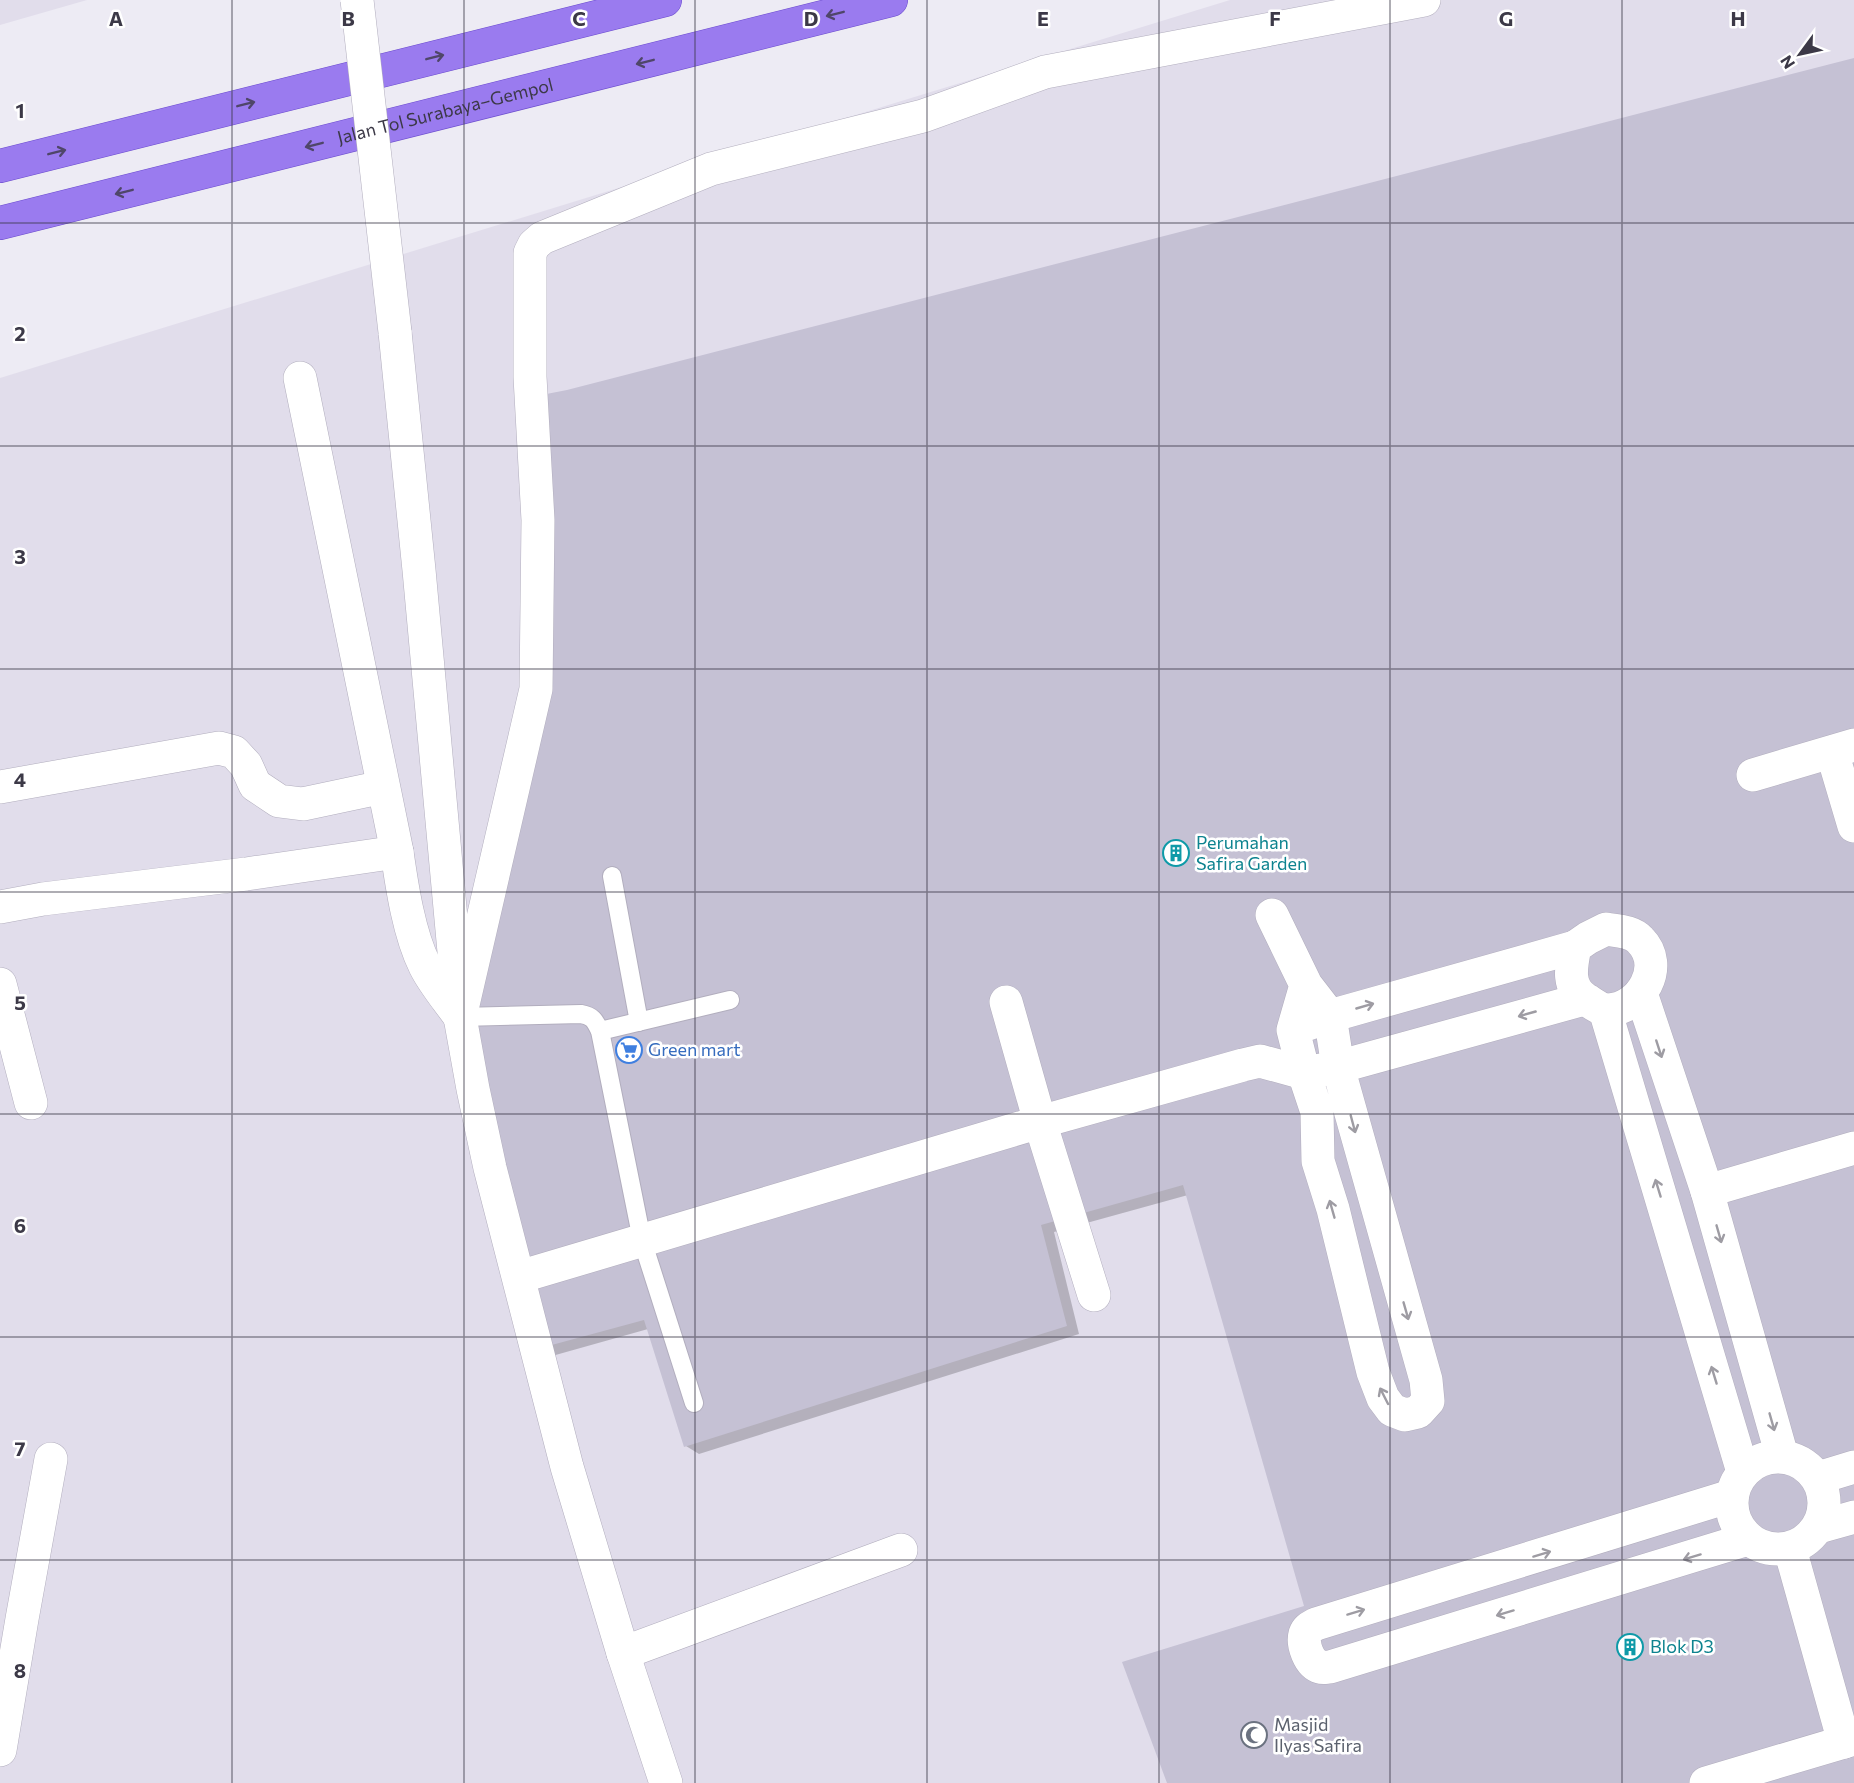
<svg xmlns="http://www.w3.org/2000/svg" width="1854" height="1783" viewBox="0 0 1854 1783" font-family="Commissioner,sans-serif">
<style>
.residential{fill:#e1ddeb}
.shadow{fill:#0003}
.building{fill:#c5c1d4}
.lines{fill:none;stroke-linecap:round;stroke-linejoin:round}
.service-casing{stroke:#b2aebe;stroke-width:20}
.minor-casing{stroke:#b2aebe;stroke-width:34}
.tertiary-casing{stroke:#b2aebe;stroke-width:34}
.motorway-casing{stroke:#6a4bcd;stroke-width:34}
.service{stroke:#fff;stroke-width:18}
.minor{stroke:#fff;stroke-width:33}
.tertiary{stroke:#fff;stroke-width:33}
.motorway{stroke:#9a7bef;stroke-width:33}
.tertiary-bridge-casing{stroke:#b2aebe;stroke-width:34;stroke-linecap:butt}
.tertiary-bridge{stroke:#fff;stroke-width:33}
.oneway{stroke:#4f4669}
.oneway2{stroke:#9e9ca3}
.grid{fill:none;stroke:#3c3947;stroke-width:1.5;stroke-opacity:0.55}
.labels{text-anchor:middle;stroke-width:5;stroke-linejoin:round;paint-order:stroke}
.street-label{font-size:18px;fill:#3c3947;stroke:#fff}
.culture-label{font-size:18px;fill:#0d838f;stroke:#fff;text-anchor:start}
.shop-label{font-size:18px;fill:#366cbe;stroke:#fff;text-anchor:start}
.worship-label{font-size:18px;fill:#5b616d;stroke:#fff;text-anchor:start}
.grid-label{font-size:20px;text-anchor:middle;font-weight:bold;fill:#3c3947;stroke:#fff;stroke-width:5;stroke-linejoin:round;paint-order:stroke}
</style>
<rect width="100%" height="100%" fill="#edebf4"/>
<!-- residential -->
<g class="residential">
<polygon points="0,0 87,0 0,25"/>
<polygon points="1230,0 1854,0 1854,1783 0,1783 0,378"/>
</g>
<!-- shadow -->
<polygon class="shadow" points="1854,60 1854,1783 1169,1783 1306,1607 1188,1195 1054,1232 1079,1334 699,1454 686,1446 648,1329 552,1356 567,392"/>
<!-- building -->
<polygon class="building" points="1854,58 1854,1783 1167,1783 1122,1662 1304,1606 1183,1185 1041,1225 1067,1326 684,1447 644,1320 537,1349 460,1017 536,689 531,397 567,390"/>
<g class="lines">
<defs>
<g id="service">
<polyline points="612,876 639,1022"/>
<path d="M460 1017 581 1014C593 1016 595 1021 600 1031L642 1240 694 1403"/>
<polyline points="600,1031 730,1000"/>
</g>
<g id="minor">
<path d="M300 378 397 852C402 887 409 934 425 966 434 984 448 1000 460 1017"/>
<polyline points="1832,752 1854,826"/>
<polyline points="1753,775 1854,745"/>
<polyline points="0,787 219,748 234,752 246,765 255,785 279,801 303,804 383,787"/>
<polyline points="0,907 43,899 246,874 397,852"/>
<polyline points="1272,915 1306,985 1330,1016 1338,1067 1426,1380 1428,1401 1418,1412 1405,1415 1392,1410 1383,1398 1373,1372 1333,1209 1318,1161 1317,1112 1304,1073 1293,1030 1306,985"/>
<path d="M1606 929C1617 931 1632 931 1640 940 1666 966 1641 1009 1608 1010 1601 1010 1593 1004 1587 1000 1566 989 1571 966 1575 947L1588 938Z"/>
<polyline points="0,984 31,1103"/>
<polyline points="1641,993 1707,1191 1782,1456"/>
<polyline points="1006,1002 1040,1122 1094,1295"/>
<polyline points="462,1009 536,689 538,520 530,377 530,253 534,245 542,238 711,169 923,116 1045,72 1424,0"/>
<polyline points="1605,1010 1743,1472"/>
<polyline points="1308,1024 1330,1016 1575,947"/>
<polyline points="1707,1191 1854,1148"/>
<polyline points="519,1277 1040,1122 1243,1065 1260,1061 1304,1073 1338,1067 1584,999"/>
<circle cx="1778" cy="1503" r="46"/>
<polyline points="1818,1478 1854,1467"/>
<path d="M1731 1496 1316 1624C1311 1627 1307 1628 1305 1634 1302 1644 1309 1664 1320 1667 1323 1668 1327 1667 1330 1667L1748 1539"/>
<polyline points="1819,1527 1854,1517"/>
<polyline points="1790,1549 1844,1742"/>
<polyline points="623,1653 901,1550"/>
<polyline points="0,1750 22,1619 51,1459"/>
<polyline points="1706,1783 1854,1739"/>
</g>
<polyline id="tertiary" points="395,332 419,570 460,1017 473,1089 490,1168 567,1467 623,1653 666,1783"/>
<g id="motorway">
<polyline points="0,166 665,0"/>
<path id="s1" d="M0 223 891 0"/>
</g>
</defs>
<!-- service casing -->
<use href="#service" class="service-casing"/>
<!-- minor casing -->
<use href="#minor" class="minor-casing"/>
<!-- tertiary casing -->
<use href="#tertiary" class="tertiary-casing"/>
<!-- motorway casing -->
<use href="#motorway" class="motorway-casing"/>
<!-- service -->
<use href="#service" class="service"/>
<!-- minor -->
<use href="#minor" class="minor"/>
<!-- tertiary -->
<use href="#tertiary" class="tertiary"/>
<!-- motorway -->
<use href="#motorway" class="motorway"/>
<defs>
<polyline id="tertiary-bridge" points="357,0 395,332"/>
</defs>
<!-- tertiary-bridge casing -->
<use href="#tertiary-bridge" class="tertiary-bridge-casing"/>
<!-- tertiary-bridge -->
<use href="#tertiary-bridge" class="tertiary-bridge"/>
</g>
<!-- one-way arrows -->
<defs><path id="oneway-shaft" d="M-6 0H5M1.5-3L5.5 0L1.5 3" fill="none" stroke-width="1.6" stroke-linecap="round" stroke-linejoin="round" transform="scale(1.5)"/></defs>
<g class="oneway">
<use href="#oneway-shaft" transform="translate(835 14) rotate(166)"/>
<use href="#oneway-shaft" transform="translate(435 57) rotate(-14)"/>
<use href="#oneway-shaft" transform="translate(645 62) rotate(166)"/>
<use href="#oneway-shaft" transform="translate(246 104) rotate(-14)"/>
<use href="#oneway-shaft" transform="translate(314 145) rotate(166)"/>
<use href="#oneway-shaft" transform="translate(57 152) rotate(-14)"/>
<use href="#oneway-shaft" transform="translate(124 192) rotate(166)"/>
</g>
<g class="oneway2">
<use href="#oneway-shaft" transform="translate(1365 1006) rotate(-16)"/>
<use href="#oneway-shaft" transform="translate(1527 1014) rotate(164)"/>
<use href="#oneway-shaft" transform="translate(1659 1049) rotate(72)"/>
<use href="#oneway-shaft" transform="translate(1353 1124) rotate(75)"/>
<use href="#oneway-shaft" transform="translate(1658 1188) rotate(-107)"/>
<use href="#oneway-shaft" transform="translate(1332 1209) rotate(-106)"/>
<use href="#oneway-shaft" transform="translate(1719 1234) rotate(74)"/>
<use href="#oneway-shaft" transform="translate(1406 1311) rotate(74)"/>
<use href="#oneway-shaft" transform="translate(1714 1375) rotate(-107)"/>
<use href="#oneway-shaft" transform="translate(1384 1396) rotate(-117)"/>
<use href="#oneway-shaft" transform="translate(1772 1422) rotate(74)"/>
<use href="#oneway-shaft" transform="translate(1542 1554) rotate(-17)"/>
<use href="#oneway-shaft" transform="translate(1692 1557) rotate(163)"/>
<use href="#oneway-shaft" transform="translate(1356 1612) rotate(-17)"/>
<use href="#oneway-shaft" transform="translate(1505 1613) rotate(163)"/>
</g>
<!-- grid -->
<path class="grid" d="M232 0V1783M464 0V1783M695 0V1783M927 0V1783M1159 0V1783M1390 0V1783M1622 0V1783M0 223H1854M0 446H1854M0 669H1854M0 892H1854M0 1114H1854M0 1337H1854M0 1560H1854"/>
<!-- icons -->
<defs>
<symbol id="building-ring" viewBox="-11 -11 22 22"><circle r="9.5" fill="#fff" stroke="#0f9aa8" stroke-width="1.5"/><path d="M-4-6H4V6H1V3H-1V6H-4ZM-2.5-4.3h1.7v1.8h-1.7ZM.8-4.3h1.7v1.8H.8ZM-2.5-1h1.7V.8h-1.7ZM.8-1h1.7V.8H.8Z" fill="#0f9aa8"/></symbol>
<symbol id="supermarket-ring" viewBox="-11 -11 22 22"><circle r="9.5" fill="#fff" stroke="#3f7fe0" stroke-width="1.5"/><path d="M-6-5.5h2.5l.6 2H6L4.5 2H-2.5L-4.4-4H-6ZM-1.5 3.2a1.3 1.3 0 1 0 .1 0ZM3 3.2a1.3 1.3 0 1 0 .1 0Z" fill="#3f7fe0"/></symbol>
<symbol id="mosque-ring" viewBox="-11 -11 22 22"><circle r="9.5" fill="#fff" stroke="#6b7280" stroke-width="1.5"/><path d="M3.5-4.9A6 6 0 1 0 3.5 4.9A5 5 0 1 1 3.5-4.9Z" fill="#6b7280"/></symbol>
</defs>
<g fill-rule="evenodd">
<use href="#building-ring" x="1161" y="838" width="30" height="30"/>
<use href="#supermarket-ring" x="614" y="1035" width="30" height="30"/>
<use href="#building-ring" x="1615" y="1632" width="30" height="30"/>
<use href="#mosque-ring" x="1239" y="1720" width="30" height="30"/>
</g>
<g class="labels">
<!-- street labels -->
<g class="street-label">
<text dy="6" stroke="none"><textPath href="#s1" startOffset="459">Jalan Tol Surabaya–Gempol</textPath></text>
</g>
<!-- culture labels -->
<g class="culture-label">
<text x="1196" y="849">Perumahan<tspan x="1196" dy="21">Safira Garden</tspan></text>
<text x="1650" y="1653">Blok D3</text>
</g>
<!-- shop labels -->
<g class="shop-label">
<text x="648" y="1056">Green mart</text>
</g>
<!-- worship labels -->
<g class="worship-label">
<text x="1274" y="1731">Masjid<tspan x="1274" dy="21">Ilyas Safira</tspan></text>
</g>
</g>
<g class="grid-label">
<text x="116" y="26">A</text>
<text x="348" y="26">B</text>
<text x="579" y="26">C</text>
<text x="811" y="26">D</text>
<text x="1043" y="26">E</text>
<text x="1275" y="26">F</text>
<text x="1506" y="26">G</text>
<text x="1738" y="26">H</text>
<text x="20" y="118">1</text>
<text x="20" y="341">2</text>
<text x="20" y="564">3</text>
<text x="20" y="787">4</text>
<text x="20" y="1010">5</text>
<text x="20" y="1233">6</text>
<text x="20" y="1456">7</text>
<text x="20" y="1678">8</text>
</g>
<!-- north arrow -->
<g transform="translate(1800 54) rotate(237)" stroke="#ffffff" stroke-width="4.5" paint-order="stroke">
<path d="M0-4.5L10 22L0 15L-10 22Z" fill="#3c3947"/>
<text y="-9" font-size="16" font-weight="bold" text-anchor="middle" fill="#3c3947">N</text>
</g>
</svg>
